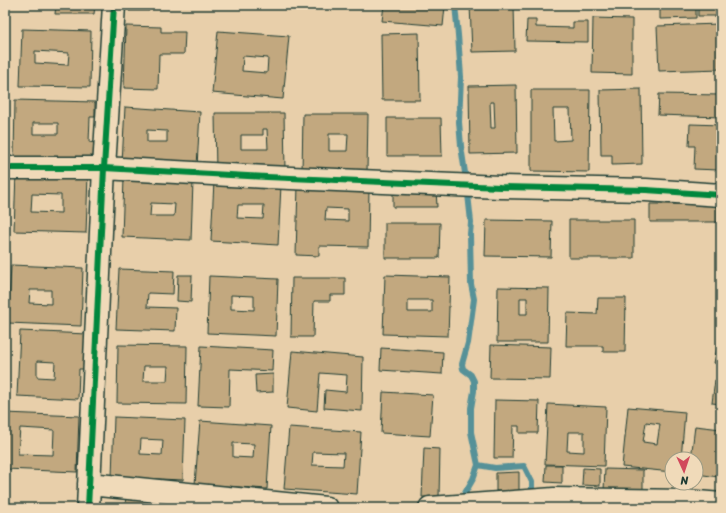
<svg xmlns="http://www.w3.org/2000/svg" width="726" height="513" font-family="Sriracha,sans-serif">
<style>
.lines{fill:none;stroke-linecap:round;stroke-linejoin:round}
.stream{stroke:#579198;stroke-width:6}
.building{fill:#c2a87f;stroke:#1f3d34;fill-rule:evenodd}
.minor-casing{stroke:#1f3d34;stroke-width:25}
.minor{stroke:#f0dab9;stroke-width:22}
.cycleway-casing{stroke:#f0dab9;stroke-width:8}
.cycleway{stroke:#00873e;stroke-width:6}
</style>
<rect width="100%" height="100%" fill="#e8cfaa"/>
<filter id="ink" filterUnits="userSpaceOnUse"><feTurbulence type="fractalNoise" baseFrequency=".025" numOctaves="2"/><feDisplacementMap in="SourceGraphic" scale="8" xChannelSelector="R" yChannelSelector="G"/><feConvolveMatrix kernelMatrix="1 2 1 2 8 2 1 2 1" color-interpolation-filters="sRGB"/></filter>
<g filter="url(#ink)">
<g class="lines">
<path class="stream" d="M455,5L458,35L461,77L459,122L461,146L465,173
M478,465L495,468L524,466L532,482V490
M461,500L473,479L478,465L471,432V408L474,391V381L471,375L463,369L462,364L468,343L474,299L471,284L470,234L471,222L468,194"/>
</g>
<path class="building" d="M56,5H95L94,14H55Z
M129,5H149V11H129Z
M384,5L445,6L443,26L382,21Z
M470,5H514L515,51L472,52Z
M525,5H548V7H525Z
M660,5H696V18L660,19Z
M698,5H721V16H698Z
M593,18L632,19V74L592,73Z
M527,20H536V27L573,28V22H588V42L526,41Z
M720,24L721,69L659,71L657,26Z
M126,26L161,27V32H185L184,54H159L158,89L124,88Z
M22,29L91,31L90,87L20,86ZM35,51L69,53L68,65L35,63Z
M218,31L289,36L283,99L212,93ZM243,56L268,58L267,73L242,71Z
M419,33L420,100H382L381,34Z
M516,85L517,153L470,154L469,86ZM490,102H494L495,128H491Z
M641,89L642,164L612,165V155H601L600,90Z
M531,90H590L589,172L531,171ZM553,109H570L571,140L554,141Z
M659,94L721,95V117L658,115Z
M15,100L95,102V117H90L89,142L95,143L94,159L14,157ZM33,123H58V134H33Z
M125,107L200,112L197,167L122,163ZM147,130L167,131V142H147Z
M215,113H284L285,171L216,172ZM263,129H267L268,149H241V135H263Z
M303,114H368L367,172H302ZM329,134H348L347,151H329Z
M387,118H441L442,156H387Z
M690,124L721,125V161H718V170L694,169L695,146H689Z
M16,172L88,175L86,233L14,231ZM32,194L61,195V213L31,212Z
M124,178L193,181L191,240L122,237ZM151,203L175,204L174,216H150Z
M214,181L281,185L278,245L211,241ZM238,205H264L263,219L237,218Z
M298,185L369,187L368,247L319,246V256L296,255ZM326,208L348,209V221L325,220Z
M436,189L437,207H393V190Z
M650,204H718V222H650Z
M486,220L552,221L551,257L485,256Z
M569,220H634V258H569Z
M385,223H440L439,258H385Z
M11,265L83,268L81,326L8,323ZM30,290H51V304L29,303Z
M119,269L174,271L173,294L148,293L147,307L176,308L175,331L116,329Z
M178,275H192L191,302L177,301Z
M385,275L450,277L448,336L383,334ZM408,300H432V312H408Z
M209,276L278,279L276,336L207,333ZM231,295L254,296V310L231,309Z
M292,278H345V295H330V301H314L313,337H291Z
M498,287L549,288L548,342H497ZM520,298H527V314H520Z
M598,298H626L625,352H603V346H566L567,313L597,314Z
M721,329V375L717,374L719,364L714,363Z
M20,331L87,334L86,369H79L78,399L17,396ZM37,361L55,362L54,378L37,377Z
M118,345L187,346L186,404L117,403ZM144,366H168L167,381H143Z
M491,345L551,347L550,379L490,378Z
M201,346L273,350L272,371L230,369L229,407L198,406Z
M381,348L443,352L442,374L380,370Z
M292,351L363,357L362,411L324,408L325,390L346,392L347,375L320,373L317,411L287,408Z
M273,374V392L256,393L255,375Z
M715,380L721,381V404L712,403Z
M383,392L433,395L430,436L381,433Z
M495,400L539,401L538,433H519V426H513L512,458H494Z
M548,404L606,407L604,466L545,464ZM568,432H584V452L567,451Z
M628,407L685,412L681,459H672V472L622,467ZM646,422L660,424L657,444L643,442Z
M5,413L79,416L77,472L5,469ZM20,428L54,430L53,455L18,454Z
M114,417L185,420L183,480L112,477ZM141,439L163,440L162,455L140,454Z
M200,421L271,426L267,489L195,484ZM233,443L254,444L253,458L233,457Z
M695,426L721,429V455L719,477L696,474V459H691Z
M289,427L361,432L357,494L284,489ZM313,452L344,453L343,466L312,465Z
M424,448L440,449L439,497H422Z
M546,465H562V483L545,482Z
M583,468L600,469V486L582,485Z
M605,469L643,470V491L604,490Z
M519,472V491H496V473Z
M126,494L160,496L159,508H125Z
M5,506L72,508H5Z"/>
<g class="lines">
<defs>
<path id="minor" d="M5,168H104L267,177L500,187L646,190L721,195
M89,484L326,508
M88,508L104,168L114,5
M430,508L554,499L686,501L721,504"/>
</defs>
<use href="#minor" class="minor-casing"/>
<use href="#minor" class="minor"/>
<defs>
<path id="cycleway" d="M5,168H104L267,177L500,187L646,190L721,195
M88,508L104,168L114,5"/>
</defs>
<use href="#cycleway" class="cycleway-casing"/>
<use href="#cycleway" class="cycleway"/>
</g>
</g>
<rect width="726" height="513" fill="none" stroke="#f0dab9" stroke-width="20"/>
<rect x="10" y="10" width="706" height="493" fill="none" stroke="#1f3d34" stroke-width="1.5" filter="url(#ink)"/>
<g transform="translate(684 471) rotate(177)"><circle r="19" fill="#f0dab9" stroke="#9c9b84"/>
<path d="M0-3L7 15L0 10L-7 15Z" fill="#d1495b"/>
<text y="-6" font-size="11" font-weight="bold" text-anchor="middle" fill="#1f3d34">N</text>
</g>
</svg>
